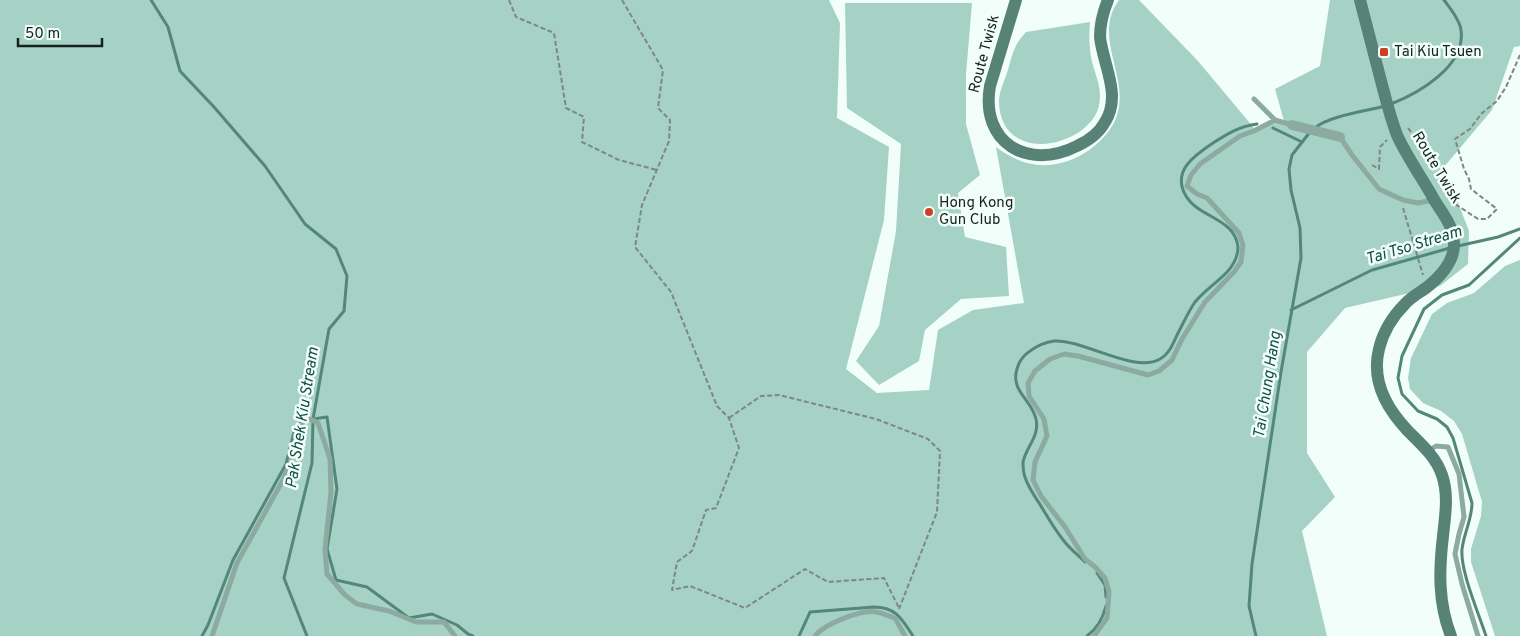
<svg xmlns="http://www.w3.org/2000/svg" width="1520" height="636" font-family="Overpass,sans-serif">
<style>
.green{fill:#a5d2c5}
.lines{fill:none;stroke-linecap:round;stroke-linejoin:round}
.stream{stroke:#538779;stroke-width:3}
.path{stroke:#7d8885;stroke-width:2;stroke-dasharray:5 2.5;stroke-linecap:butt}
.service{stroke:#8daaa1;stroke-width:5}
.minor{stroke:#8daaa1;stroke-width:10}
.secondary{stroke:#578377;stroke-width:12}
.poi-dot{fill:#cb4026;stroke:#f2fefa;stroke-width:2}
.labels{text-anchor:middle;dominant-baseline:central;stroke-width:5;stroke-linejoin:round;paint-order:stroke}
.poi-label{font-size:15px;fill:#17221f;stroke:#f2fefa;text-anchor:start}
.street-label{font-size:15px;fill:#17221f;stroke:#f2fefa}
.water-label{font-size:16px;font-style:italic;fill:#134e42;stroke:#f2fefa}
</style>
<rect width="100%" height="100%" fill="#f2fefa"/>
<path class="green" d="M0,0H829L840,23L837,118L889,147L884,220L846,369L877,393L929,390L938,330L973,310L1024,303L996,147C1019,164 1040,170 1068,161C1083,156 1098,145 1108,132C1142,88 1088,42 1119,0H1139L1198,61L1254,128L1284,121L1275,89L1320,66L1330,0H1520V46L1514,47L1492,110L1444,167L1469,231L1468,264L1440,286L1345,308L1307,352V453L1335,497L1302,531L1327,636H0Z
M845,3H972L966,74V124L980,175L958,193L965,237L1006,247L1009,296L961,299L925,330L919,361L879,385L856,361L879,326L896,231L901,144L847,108Z
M1090,22C1089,34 1089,45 1091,57C1094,73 1103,88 1099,105C1097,115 1091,123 1082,130C1049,154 998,149 999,99C1000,90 1004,82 1007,73C1010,65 1011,56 1015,48C1017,42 1022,37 1026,32Z
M1520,260V636H1495L1471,562V549L1481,516L1482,502L1462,434L1454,421L1441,411L1423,403L1410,389L1408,378L1411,358L1432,314L1447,303L1474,293L1505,266Z"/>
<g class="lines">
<path class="stream" d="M151,0L168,27L180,71L214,107L265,166L305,224L336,249L347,276L344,311L329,329L313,419L312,463L284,578L307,636
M1391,104C1419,93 1466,66 1461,30C1460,20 1450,8 1444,0
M1273,128L1302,142
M1315,128C1328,116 1367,111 1385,106
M1458,246L1498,237L1520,229
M1291,310L1372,270L1450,248
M313,419L327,417L337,489L327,549L336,580L367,587L409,618L432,614L457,625L468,634L473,636
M1085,562C1078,555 1070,549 1064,541C1055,530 1048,518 1041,506C1035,497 1028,487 1025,477C1023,472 1023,467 1023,462C1026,447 1040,436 1036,419C1032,400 1010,391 1017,369C1019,361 1024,355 1030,351C1037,346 1046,342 1054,341C1083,339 1134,374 1160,359C1169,354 1173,344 1177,335C1183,324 1188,312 1195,302C1205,290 1218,282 1228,271C1234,264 1238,256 1238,247C1235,218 1199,218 1186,196C1171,171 1195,155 1213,143C1227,134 1240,126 1257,124
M1097,573L1105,585L1106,597
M202,636L208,625L233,560L286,464L295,428L303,420L307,419
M799,636L810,612L874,607C896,607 902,619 913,636
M1087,636C1098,628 1103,618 1106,606
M1256,636L1249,606L1252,564L1281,372L1301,258L1300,228L1291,190L1289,169L1292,155L1310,132
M1486,636C1479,614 1460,571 1462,549C1464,533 1472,519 1472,503L1453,438L1447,427L1437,419L1418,411L1402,394L1398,378L1402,356L1424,309L1442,295L1469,285L1520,238"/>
<path class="path" d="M509,0L516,17L554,33L566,108L584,117L582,142L619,160L657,170
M622,0L663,70L658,108L670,120L669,141L642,205L635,247L671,292L717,406L729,418L739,448L716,508L706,510L692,551L677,562L672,590L690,586L745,608L805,569L828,582L884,578L899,608
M1408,128L1417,140L1419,150
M1372,165L1379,169L1380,147L1387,140
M1449,200L1478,219H1487L1497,209L1471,189L1469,179L1464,169L1455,139L1470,129L1481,114L1497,101L1506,87L1520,55
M1403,208L1423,275
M729,418L761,396L779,395L876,419L928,439L940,451L937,512L899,609"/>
<path class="service" d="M1254,99L1275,120L1292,125
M1340,137L1352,155L1379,189L1403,200L1418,203L1433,200
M1428,451L1436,446L1448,447L1459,474L1464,517L1459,534L1455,554L1462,584L1478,636
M212,636L237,563L283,480L290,463L297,434L302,424L310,419L318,423L330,459L331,492L325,549L327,574L345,595L357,604L389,611L416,622H444L455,636
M815,636C824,624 862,609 876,612C883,613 889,616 895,618L905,636
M1094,636L1107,618L1109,592L1105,578L1095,567L1085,559L1065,527L1041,496L1033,480L1035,462L1047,436L1044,419L1029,396L1028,383L1035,371L1050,359L1064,354L1078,356L1148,375L1159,371L1172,360L1182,339L1205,302L1234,272L1241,262L1243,245L1239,233L1207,198L1197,194L1187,186L1191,175L1200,164L1240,136L1254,131L1275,120"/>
<path class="minor" d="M1292,125L1340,137"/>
<path class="secondary" d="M1016,0L990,86C980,143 1028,171 1077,146C1088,141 1099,133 1105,122C1122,95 1103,65 1100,37C1100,24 1103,12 1108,0
M1360,0C1367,26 1373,51 1380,77C1385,96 1390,117 1397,135C1406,155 1420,175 1431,194C1440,212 1454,223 1454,245C1454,262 1439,278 1426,288C1419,293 1411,297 1405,304C1393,316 1383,332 1379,349C1371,381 1387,409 1408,431C1421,444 1436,457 1442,475C1449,495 1445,516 1443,536C1439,570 1438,603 1451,636"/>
</g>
<g class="poi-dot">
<rect x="1379" y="47" width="10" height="10" rx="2.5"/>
<circle cx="929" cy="212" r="5"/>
</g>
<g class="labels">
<g class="poi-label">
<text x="1394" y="52">Tai Kiu Tsuen</text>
<text x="939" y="203">Hong Kong<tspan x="939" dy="17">Gun Club</tspan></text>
</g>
<g class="street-label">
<text transform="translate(985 54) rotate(-75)">Route Twisk</text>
<text transform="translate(1436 168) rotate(59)">Route Twisk</text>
</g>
<g class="water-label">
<text transform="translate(1414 246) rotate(-17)">Tai Tso Stream</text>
<text transform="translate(1268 385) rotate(-81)">Tai Chung Hang</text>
<text transform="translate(303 418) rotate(-81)">Pak Shek Kiu Stream</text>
</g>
</g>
<path d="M18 38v8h84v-8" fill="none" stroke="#17221f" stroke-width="2.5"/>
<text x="25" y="38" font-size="15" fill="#17221f" stroke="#f2fefa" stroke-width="4" paint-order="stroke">50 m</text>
</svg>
